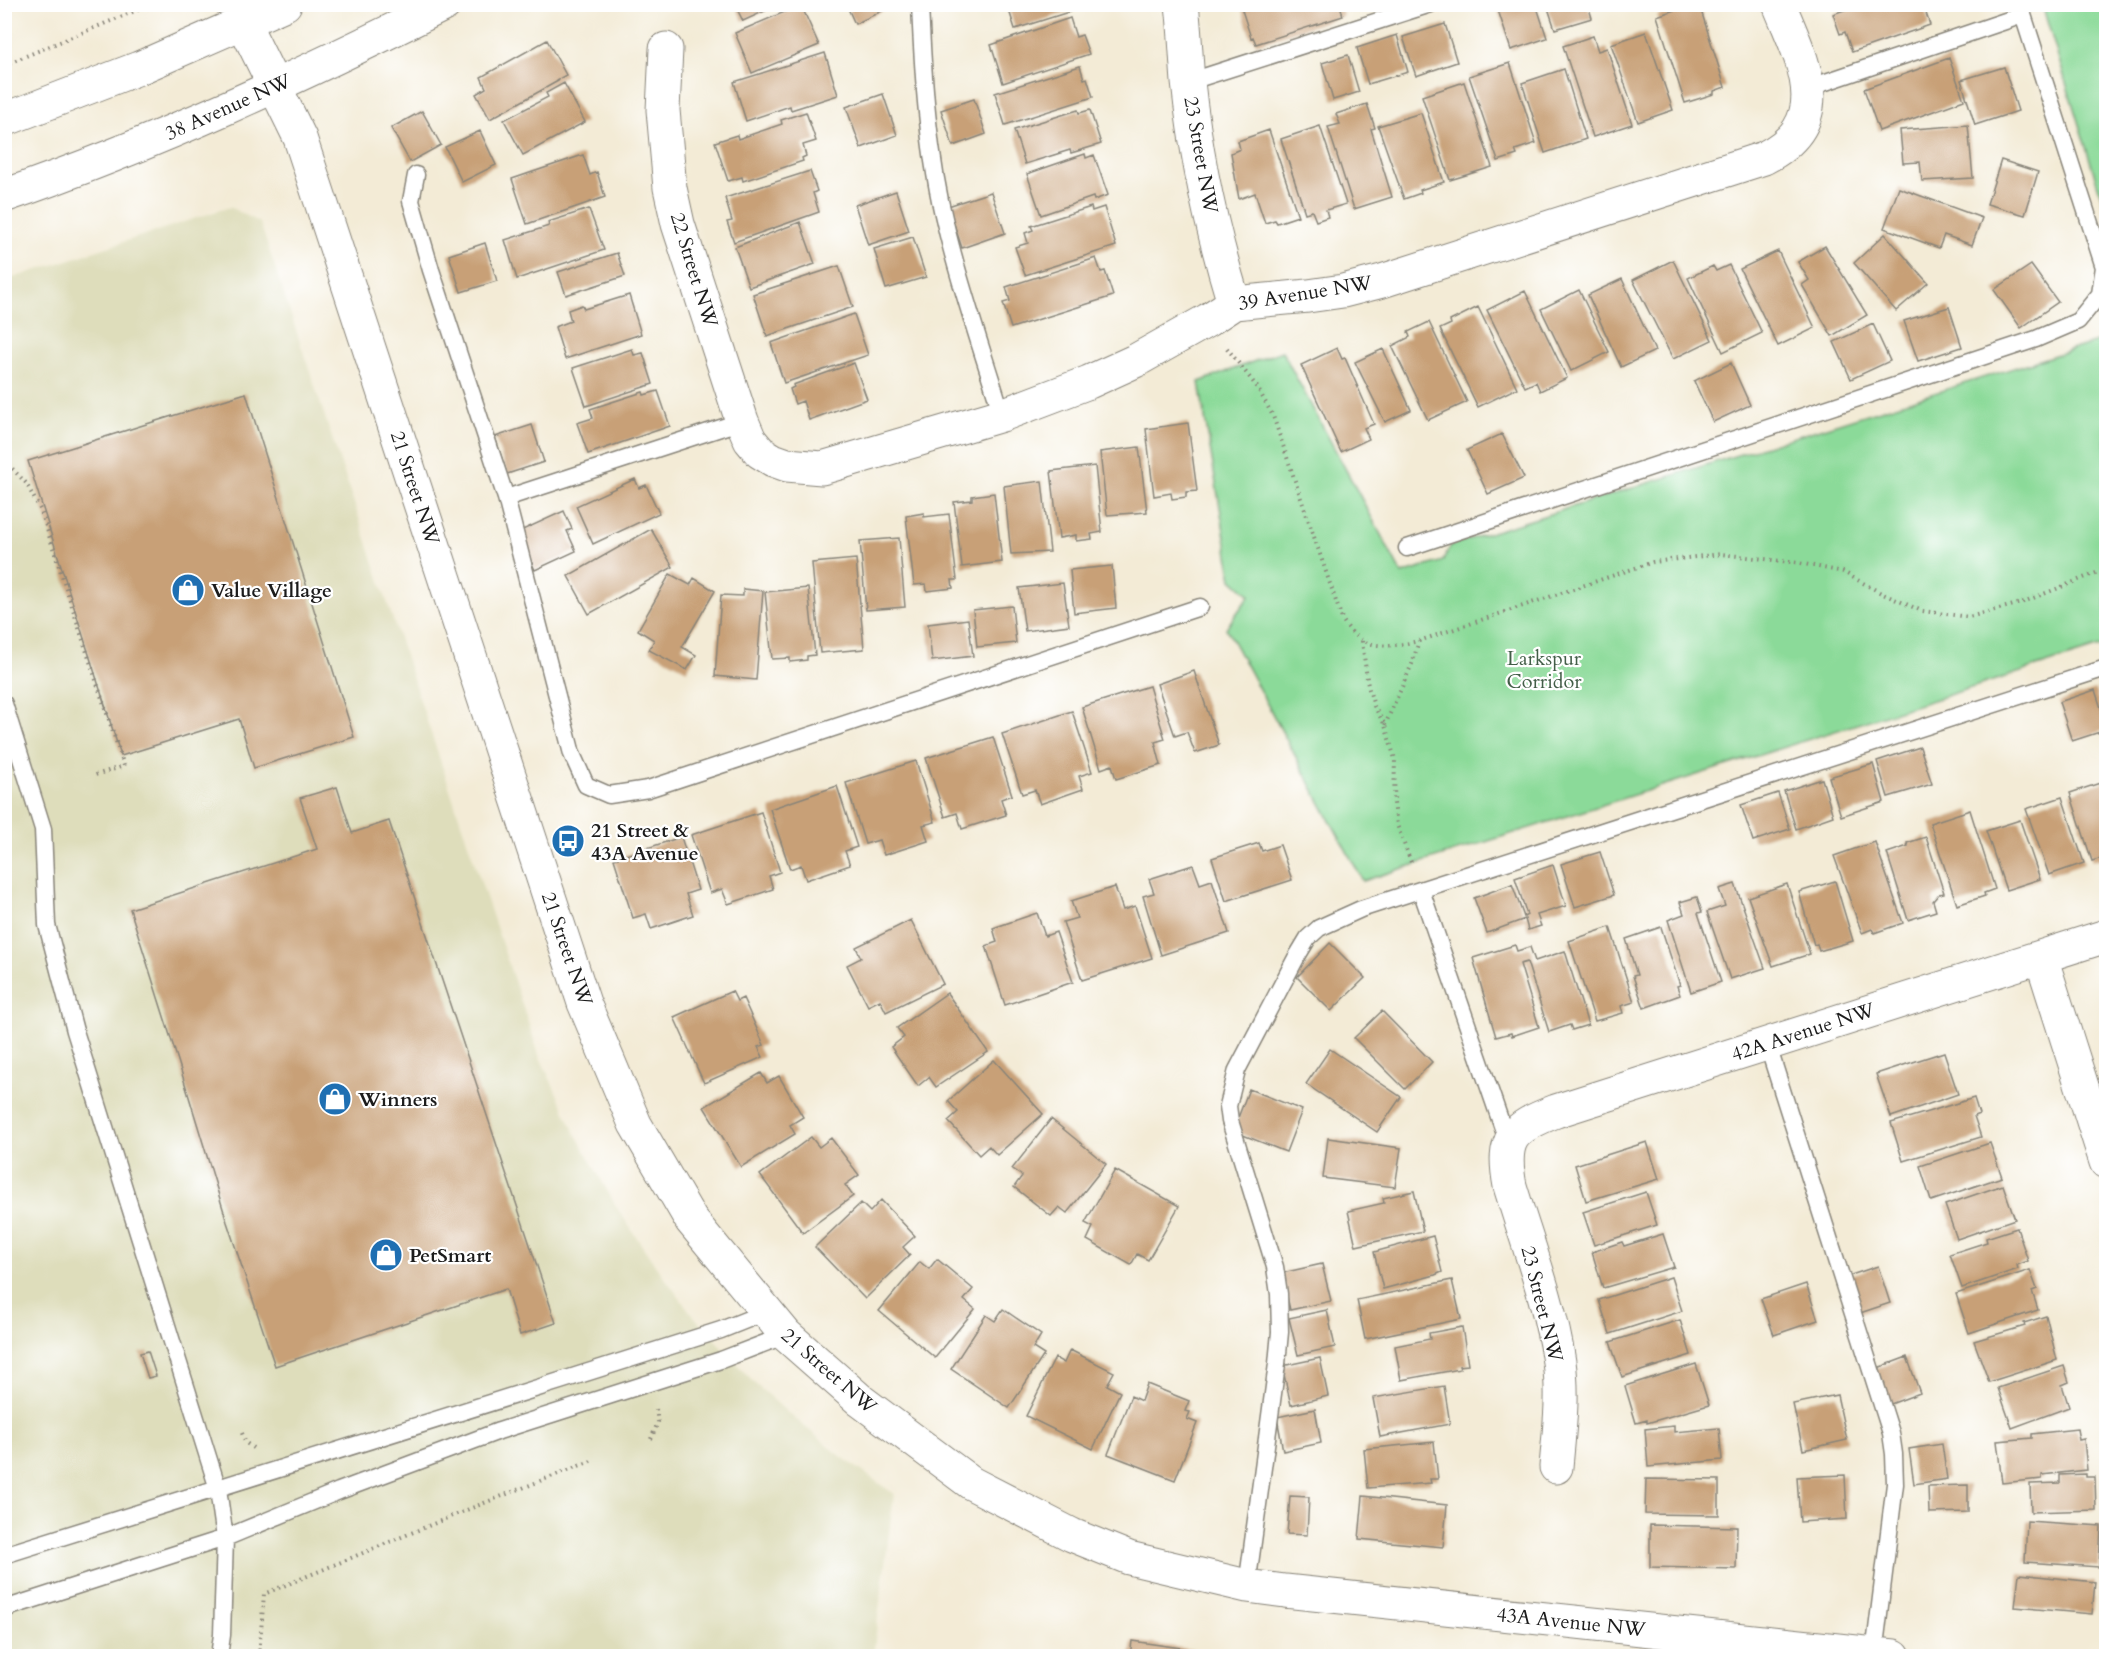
<svg xmlns="http://www.w3.org/2000/svg" width="2111" height="1661" font-family="Cardo,serif">
<style>
.built{fill:#deddbb}
.green{fill:#8bda99;stroke:#547b5a;stroke-width:1.5}
.building{fill:#c8a077}
.lines{fill:none;stroke-linecap:round;stroke-linejoin:round}
.service-casing{stroke:#888479;stroke-width:19}
.minor-casing{stroke:#888479;stroke-width:35}
.tertiary-casing{stroke:#888479;stroke-width:35}
.secondary-casing{stroke:#888479;stroke-width:35}
.path{stroke:#888479;stroke-width:4;stroke-dasharray:1.5 4.5;stroke-linecap:butt}
.service{stroke:#fff;stroke-width:16}
.minor{stroke:#fff;stroke-width:33}
.tertiary{stroke:#fff;stroke-width:33}
.secondary{stroke:#fff;stroke-width:33}
.labels{text-anchor:middle;dominant-baseline:central;stroke-width:4.5;stroke-linejoin:round;paint-order:stroke}
.street-label{font-size:20px;fill:#1c1c1c;stroke:#fff}
.poi-label{font-size:20px;font-weight:bold;fill:#1c1c1c;stroke:#fff;text-anchor:start}
.park-label{font-size:20px;fill:#435e48;stroke:#fff}
</style>
<rect width="100%" height="100%" fill="#fff"/>
<filter id="ink" filterUnits="userSpaceOnUse"><feTurbulence type="fractalNoise" baseFrequency=".0167" numOctaves="2"/><feDisplacementMap in="SourceGraphic" scale="12" xChannelSelector="R" yChannelSelector="G"/><feConvolveMatrix kernelMatrix="1 2 1 2 8 2 1 2 1" color-interpolation-filters="sRGB"/></filter>
<filter id="wash" filterUnits="userSpaceOnUse"><feTurbulence type="fractalNoise" baseFrequency=".008" numOctaves="4" result="noise"/><feDisplacementMap in="SourceGraphic" scale="24" xChannelSelector="R" yChannelSelector="G"/><feGaussianBlur stdDeviation="1.35" result="paint"/><feColorMatrix in="noise" values="0 0 0 0 0 0 0 0 0 0 0 0 0 0 0 0 0 1.4 0 .05"/><feComposite in="paint" operator="in"/></filter>
<g filter="url(#wash)">
<rect width="100%" height="100%" fill="#f3ebd6"/>
<path class="built" d="M230,207L260,223L539,1055L575,1133L617,1208L651,1259L690,1312L752,1381L788,1413L842,1457L894,1494L873,1656H5L4,281Z"/>
<path class="green" d="M2042,5H2106V212Z
M2106,339V645L1363,881L1226,628L1250,595L1232,579L1199,382L1282,351L1402,574L1443,561L1451,545Z"/>
<g id="blocks">
<path class="building" d="M846,4H889L890,7L855,24Z
M1007,4H1073L1075,10L1015,29Z
M1248,4H1340L1343,16L1256,44L1253,37L1251,38L1241,7Z
M1517,4H1536L1547,38L1511,50L1498,10Z
M1692,4H1699L1725,87L1714,91V94L1685,103L1657,16Z
M1861,4H1923L1930,25L1852,52L1845,32L1840,34L1833,14Z
M735,5H778L743,21Z
M801,5L819,45L752,73L735,33Z
M1547,5H1588L1592,18L1555,29Z
M1070,18L1076,37L1082,35L1089,54L1003,83L991,45Z
M1445,24L1457,62L1416,76L1403,37Z
M1646,32L1673,110L1638,122L1611,44Z
M1397,35L1408,72L1368,84L1357,48Z
M1593,36L1598,51L1607,48L1632,124L1593,137L1563,46Z
M547,40L566,75L557,80L558,81L490,119L476,94L486,88L481,77Z
M825,53L838,95L791,110L790,106L746,121L734,82Z
M1348,55L1359,92L1333,100L1322,63Z
M1949,58L1964,100L1879,131L1864,89Z
M1510,63L1536,143L1515,150L1517,155L1498,161L1469,76Z
M1080,66L1084,79L1087,78L1093,97L1005,125L995,93Z
M2004,67L2018,111L1975,125L1961,80Z
M1564,69L1586,139L1545,153L1522,83Z
M1464,82L1492,167L1450,180L1422,96Z
M564,83L585,122L523,155L504,120L548,97L546,93Z
M883,94L897,135L861,148L846,107Z
M974,99L986,134L953,146L941,110Z
M1367,104L1375,128L1371,129L1392,197L1354,209L1328,127L1340,124L1336,114Z
M1078,110L1079,113L1090,110L1101,144L1071,153L1070,150L1025,164L1014,130Z
M422,111L441,145L410,162L391,128Z
M806,112L816,141L803,145L806,156L802,158L803,161L743,181L742,177L728,181L715,142L737,135L738,139L782,124L781,120Z
M1421,113L1444,182L1420,190L1421,193L1404,199L1378,126Z
M1968,125L1973,178L1922,181L1920,162L1903,163L1900,130Z
M1320,126L1346,204L1326,210L1328,217L1316,221L1312,211L1305,213L1281,139Z
M1269,130L1298,216L1277,223L1275,220L1265,223L1255,193L1239,199L1231,153L1240,149L1238,141Z
M480,131L496,165L462,182L445,147Z
M1085,154L1086,158L1094,155L1108,195L1094,200L1093,197L1041,215L1027,174Z
M583,155L590,175L597,172L605,197L527,224L512,179Z
M2001,160L2038,172L2025,215L1987,204Z
M810,171L817,191L813,193L819,212L734,242L727,222L732,221L725,198Z
M1899,188L1982,218L1972,245L1944,235L1939,248L1884,228Z
M896,191L909,231L868,245L855,205Z
M991,192L1005,233L962,248L948,206Z
M1091,207L1092,211L1104,207L1116,246L1025,275L1015,247L1028,243L1025,233L1033,230L1031,226Z
M589,209L604,250L517,279L505,240L549,226L548,222Z
M800,222L815,264L749,287L735,247Z
M1885,234L1928,283L1896,311L1854,263Z
M913,237L926,277L886,289L874,249Z
M485,243L497,281L461,292L449,255Z
M1825,246L1867,315L1832,336L1802,285L1809,280L1798,262Z
M1778,251L1815,328L1778,346L1740,269Z
M617,253L625,276L566,295L558,272Z
M1096,258L1101,272L1105,271L1113,296L1011,328L1003,303L1010,301L1006,287Z
M1673,260L1712,340L1673,359L1633,280Z
M1729,265L1762,333L1723,352L1688,278L1713,266L1716,271Z
M2031,265L2058,302L2021,328L1994,290Z
M839,266L853,307L767,336L753,294Z
M1622,279L1655,351L1621,367L1588,295Z
M1579,290L1609,352L1571,371L1541,309Z
M1525,291L1567,378L1540,391L1536,382L1525,387L1487,310Z
M629,295L641,334L565,359L555,327L571,321L568,310L582,305L584,309Z
M1478,307L1517,388L1478,407L1440,329L1451,324L1450,321Z
M1949,307L1962,347L1918,361L1904,321Z
M854,314L868,355L784,383L771,343Z
M1429,322L1467,402L1428,420L1392,346L1410,337L1408,332Z
M1873,324L1890,361L1851,379L1834,342Z
M1337,348L1342,359L1345,358L1374,424L1364,428L1369,439L1341,452L1301,365Z
M632,349L634,355L643,353L653,384L586,406L573,368Z
M1383,349L1411,410L1385,422L1355,362Z
M854,363L867,399L809,420L803,401L795,404L790,389L794,387L793,385Z
M1731,363L1750,405L1713,422L1694,381Z
M658,391L670,426L588,454L577,423L593,418L590,409L643,392L644,395Z
M246,393L354,737L254,768L239,719L121,756L28,461Z
M1188,423L1197,491L1186,492V497L1172,499L1171,493L1154,496L1146,429Z
M532,425L544,462L507,474L495,437Z
M1502,434L1524,478L1488,494L1467,450Z
M1139,447L1147,512L1107,515L1100,452Z
M1095,466L1102,532L1091,534L1092,539L1076,541V535L1059,538L1051,471Z
M635,479L639,488L646,485L659,513L593,544L576,506Z
M1042,481L1050,552L1011,554L1004,486Z
M994,493L1002,562L962,567L954,502L972,500V496Z
M564,511L572,529L567,531L576,551L535,570L518,532Z
M924,513V517L949,514L957,580H952L953,588L927,591L926,584L914,585L906,516Z
M651,529L673,567L589,614L568,576Z
M899,538L905,607L866,610L860,541Z
M856,559L864,649L820,653L812,563Z
M1112,566L1116,608L1074,613L1070,570Z
M670,574L690,585L694,578L715,591L682,647L696,655L687,670L649,650L654,640L638,630Z
M1063,583L1069,625L1025,631L1019,588Z
M808,588L815,655L807,656V660L790,662V658L772,659L765,592Z
M743,589L763,591L756,680L715,676L721,595L743,596Z
M1012,606L1016,643L977,647L973,610Z
M968,619L973,656L932,661L928,624Z
M1194,671L1219,745L1195,753L1187,732L1175,736L1157,684Z
M1149,686L1165,739L1155,742L1161,765L1116,779L1112,765L1101,769L1082,707Z
M2095,690L2106,723V730L2072,741L2059,702Z
M1072,711L1092,772L1079,776L1083,789L1040,804L1035,790L1022,794L1002,734Z
M993,737L1012,795L1001,799L1006,815L962,829L957,813L945,817L926,758Z
M1920,747L1932,784L1888,797L1877,761Z
M916,761L935,822L923,825L928,841L884,855L879,840L865,844L846,783Z
M1873,764L1884,802L1841,816L1829,777Z
M1822,779L1833,816L1796,829L1784,791Z
M2106,781V857L2092,861L2070,793Z
M837,786L857,847L845,851L850,865L806,880L801,865L790,869L770,809Z
M337,787L352,833L389,821L556,1323L520,1335L506,1289L275,1366L227,1222L179,1064L130,909L317,849L300,798Z
M1778,793L1790,829L1753,841L1741,805Z
M2062,797L2084,863L2049,875L2026,809Z
M1970,810L1995,889L1984,893L1985,896L1957,905L1930,823Z
M761,812L780,872L769,876L773,889L728,904L722,889L710,893L691,835Z
M2020,820L2040,879L2006,890L1986,831Z
M681,837L698,890L686,894L693,915L651,929L646,914L633,918L614,859Z
M1926,837L1944,893L1939,894L1933,901L1936,911L1908,920L1887,853L1908,846L1907,843Z
M1875,842L1903,923L1874,933L1872,929L1862,933L1834,856Z
M1259,843L1262,851L1280,845L1292,880L1226,901L1212,858Z
M1600,852L1614,895L1575,907L1561,864Z
M1193,865L1200,884L1212,880L1229,933L1161,955L1143,896L1154,893L1149,879Z
M1553,865L1566,906L1537,915L1541,926L1528,930L1525,919L1487,933L1474,898L1512,884L1524,917L1527,915L1515,878Z
M1835,881L1853,941L1819,951L1817,944L1814,945L1799,892Z
M1735,884L1765,968L1730,979L1707,912L1725,906L1719,889Z
M1787,884L1810,954L1773,966L1748,897Z
M1115,887L1123,910L1135,906L1152,958L1082,980L1063,922L1077,918L1071,901Z
M1697,897L1702,912L1698,913L1721,982L1691,992L1668,920L1684,914L1680,902Z
M1037,913L1045,936L1056,932L1073,982L1005,1005L986,946L997,942L993,928Z
M911,920L943,984L886,1012L880,1000L868,1006L847,965L861,958L856,947Z
M1610,927L1634,1002L1621,1006L1623,1013L1595,1021L1569,941Z
M1661,927L1680,985L1677,986L1680,995L1644,1008L1633,976L1637,975L1626,939Z
M1330,943L1365,978L1331,1011L1297,977Z
M1515,945L1517,951L1530,947L1535,961L1565,951L1588,1025L1572,1030L1570,1025L1549,1032L1527,962L1520,964L1539,1027L1512,1036L1511,1033L1496,1037L1473,958Z
M732,991L737,1001L743,998L764,1045L758,1047L763,1057L704,1083L674,1017Z
M947,993L988,1052L936,1087L929,1077L918,1086L891,1047L904,1037L897,1028Z
M1382,1011L1432,1062L1405,1089L1354,1038Z
M1330,1049L1401,1097L1377,1132L1306,1084Z
M1944,1052L1958,1094L1891,1117L1876,1074Z
M994,1060L1043,1114L997,1155L989,1146L979,1155L948,1121L958,1112L948,1101Z
M761,1073L767,1083L779,1076L803,1117L790,1125L795,1134L741,1167L704,1107Z
M1249,1089L1302,1110L1286,1152L1233,1131Z
M1974,1098L1979,1114L1974,1116L1981,1137L1903,1161L1891,1123Z
M1051,1119L1106,1164L1067,1213L1059,1207L1051,1216L1014,1187L1022,1176L1012,1169Z
M811,1137L819,1147L831,1138L859,1175L845,1185L853,1196L803,1233L760,1175Z
M1328,1138L1401,1148L1395,1187L1323,1178Z
M1647,1142L1659,1179L1586,1201L1575,1165Z
M1990,1143L2002,1177L1931,1201L1920,1166Z
M1115,1170L1179,1206L1148,1260L1137,1254L1131,1265L1087,1240L1093,1227L1085,1223Z
M2003,1185L2015,1219L1957,1239L1945,1205Z
M1414,1191L1423,1231L1356,1246L1348,1211L1384,1203L1383,1198Z
M1646,1192L1657,1225L1594,1245L1583,1212Z
M881,1200L915,1236L903,1247L910,1255L865,1299L815,1247L861,1203L870,1212Z
M2017,1228L2028,1261L2017,1265L2018,1269L1962,1288L1950,1254L1987,1242L1986,1238Z
M1663,1234L1674,1267L1603,1288L1592,1252L1622,1242L1624,1246Z
M1433,1236L1442,1272L1435,1275L1383,1289L1374,1252Z
M937,1259L973,1289L964,1300L975,1309L935,1358L879,1311L920,1262L929,1269Z
M1322,1264L1331,1301L1290,1310L1282,1273Z
M1878,1266L1890,1303L1851,1316L1839,1279Z
M2030,1270L2037,1289L2032,1291L2038,1310L1969,1333L1956,1294Z
M1671,1277L1682,1311L1610,1334L1599,1300Z
M1452,1280L1461,1319L1365,1339L1357,1300Z
M1806,1284L1818,1320L1774,1335L1761,1299Z
M1003,1309L1041,1335L1033,1348L1044,1355L1009,1408L951,1369L986,1315L995,1321Z
M1327,1310L1335,1347L1298,1355L1289,1318Z
M2046,1316L2057,1360L1989,1382L1974,1341L2025,1326L2024,1323Z
M1680,1320L1691,1355L1622,1377L1610,1342Z
M1462,1327L1468,1365L1459,1366L1460,1369L1401,1380L1395,1346L1430,1339L1429,1333Z
M1070,1350L1114,1372L1107,1385L1120,1392L1093,1449L1026,1416L1055,1358L1064,1363Z
M148,1351L156,1376L148,1378L140,1353Z
M1907,1357L1920,1393L1888,1405L1875,1369Z
M1320,1358L1328,1396L1291,1405L1282,1366Z
M1696,1364L1709,1405L1647,1423V1420L1636,1423L1625,1386Z
M2064,1366L2069,1382L2062,1385L2069,1407L2012,1428L1998,1388Z
M1147,1384L1189,1401L1185,1411L1190,1412L1187,1419L1197,1423L1175,1480L1108,1454L1131,1396L1141,1401Z
M1444,1386L1450,1424L1380,1437L1373,1398Z
M1837,1395L1847,1440L1803,1450L1793,1404Z
M1315,1409L1321,1443L1283,1451L1277,1417Z
M1674,1426V1432L1719,1428L1722,1460L1648,1467L1645,1429Z
M2077,1429L2079,1440L2084,1439L2087,1470L2042,1475V1479L2002,1483L1997,1441L2032,1438V1434Z
M1434,1442L1438,1479H1430L1431,1483L1368,1488L1364,1449Z
M1942,1444L1947,1479L1914,1484L1909,1449Z
M2086,1474V1477H2095L2096,1510L2031,1512L2030,1484L2060,1483V1475Z
M1845,1475L1847,1519L1800,1522L1797,1477Z
M1646,1479L1719,1480V1515L1645,1514Z
M1968,1485V1512L1929,1513L1928,1486Z
M1290,1496L1309,1497L1307,1535L1287,1534Z
M1363,1496L1447,1505L1443,1547L1359,1539Z
M2027,1521L2101,1526L2099,1567L2025,1562Z
M1650,1525L1737,1527L1736,1569L1650,1567Z
M2019,1574L2095,1582L2092,1614L2015,1607Z
M1132,1641L1230,1655V1656H1130Z"/>
</g>
</g>
<g filter="url(#ink)">
<use href="#blocks" fill-opacity="0" stroke="#888479" stroke-width="1.5"/>
<g class="lines">
<defs>
<path id="service" d="M920,4C923,78 928,155 946,227C961,290 983,352 1002,415
M1188,82L1431,4
M1808,88L2023,15L2020,5
M416,175L411,201L431,270L506,498L572,754L586,785L609,795L648,789L1200,607
M506,498L742,421
M1407,548L2036,339L2078,321L2100,294L2104,267L2023,15
M4,704L43,829L47,925L75,1031L218,1489L225,1538L222,1635L219,1656
M1421,890L1508,1143
M1767,1043L1891,1433L1894,1454L1895,1484L1874,1654
M4,1555L560,1381L721,1330L766,1312
M1247,1586L1277,1364L1280,1332L1279,1294L1275,1267L1230,1121L1228,1106L1237,1070L1296,958L1308,938L1319,928L1361,909L2106,668
M4,1609L225,1538L339,1491L499,1431L721,1360L786,1335"/>
<path id="minor" d="M1182,4C1185,30 1186,56 1188,82C1196,157 1212,231 1234,303
M666,49L663,110L670,188L678,224L742,421L750,440L760,452L773,460L787,465L822,468L1002,415L1089,382L1135,361L1208,320L1234,303L1308,296L1343,291L1382,281L1764,158C1837,121 1802,61 1779,4
M2041,957L2106,1162
M1556,1467C1559,1432 1564,1397 1559,1362C1550,1302 1527,1243 1510,1186C1501,1138 1512,1128 1556,1111L2106,936"/>
<path id="tertiary" d="M244,24L300,138L584,1003L635,1124L691,1220L786,1335L861,1401L971,1483L1072,1535L1129,1558L1247,1586L1285,1591L1894,1656"/>
<path id="secondary" d="M4,120L139,68L285,4
M4,196C157,143 301,76 445,4"/>
</defs>
<use href="#service" class="service-casing"/>
<use href="#minor" class="minor-casing"/>
<use href="#tertiary" class="tertiary-casing"/>
<use href="#secondary" class="secondary-casing"/>
<path class="path" d="M4,65L152,4
M1227,348L1257,387L1273,416L1342,619C1361,651 1386,648 1419,641L1653,562L1721,554L1799,563L1843,572L1883,594L1922,611L1969,617L2021,603L2106,569
M4,460L26,483L41,511L124,766L95,775
M1362,641L1368,686L1374,706L1385,725L1395,759L1394,803L1397,825L1412,865
M1385,725L1412,664L1419,641
M242,1433L246,1443L253,1448
M651,1439L658,1422L656,1409
M259,1656L264,1594L469,1509L591,1461"/>
<use href="#service" class="service"/>
<use href="#minor" class="minor"/>
<use href="#tertiary" class="tertiary"/>
<use href="#secondary" class="secondary"/>
</g>
</g>
<defs>
<symbol id="shop-disc" viewBox="-11 -11 22 22"><circle r="9.5" fill="#1f6fb2" stroke="#fff"/><path d="M-5-2.5h2.3a2.7 3.5 0 0 1 5.4 0H5L5.5 6h-11ZM-1.5-2.5h3a1.5 2.3 0 0 0-3 0Z" fill="#fff"/></symbol>
<symbol id="bus-disc" viewBox="-11 -11 22 22"><circle r="9.5" fill="#1f6fb2" stroke="#fff"/><path d="M-5-6H5V4H4V6H2V4H-2V6H-4V4H-5ZM-3.5-4V0h7V-4ZM-3.5 1.2v1.5H-2V1.2ZM2 1.2v1.5H3.5V1.2Z" fill="#fff"/></symbol>
</defs>
<g fill-rule="evenodd">
<use href="#shop-disc" x="169" y="571" width="38" height="38"/>
<use href="#bus-disc" x="549" y="822" width="38" height="38"/>
<use href="#shop-disc" x="316" y="1080" width="38" height="38"/>
<use href="#shop-disc" x="367" y="1236" width="38" height="38"/>
</g>
<g class="labels">
<g class="street-label">
<text transform="translate(228 107) rotate(-24)">38 Avenue NW</text>
<text transform="translate(1201 155) rotate(80)">23 Street NW</text>
<text transform="translate(694 270) rotate(73)">22 Street NW</text>
<text transform="translate(1305 293) rotate(-9)">39 Avenue NW</text>
<text transform="translate(415 488) rotate(72)">21 Street NW</text>
<text transform="translate(567 949) rotate(71)">21 Street NW</text>
<text transform="translate(1803 1032) rotate(-18)">42A Avenue NW</text>
<text transform="translate(1542 1304) rotate(76)">23 Street NW</text>
<text transform="translate(829 1371) rotate(41)">21 Street NW</text>
<text transform="translate(1571 1622) rotate(6)">43A Avenue NW</text>
</g>
<g class="poi-label">
<text x="211" y="590">Value Village</text>
<text x="591" y="830">21 Street &amp;<tspan x="591" dy="23">43A Avenue</tspan></text>
<text x="358" y="1099">Winners</text>
<text x="409" y="1255">PetSmart</text>
</g>
<g class="park-label">
<text x="1544" y="658">Larkspur<tspan x="1544" dy="23">Corridor</tspan></text>
</g>
</g>
<rect width="2111" height="1661" fill="none" stroke="#fff" stroke-width="24"/>
</svg>
